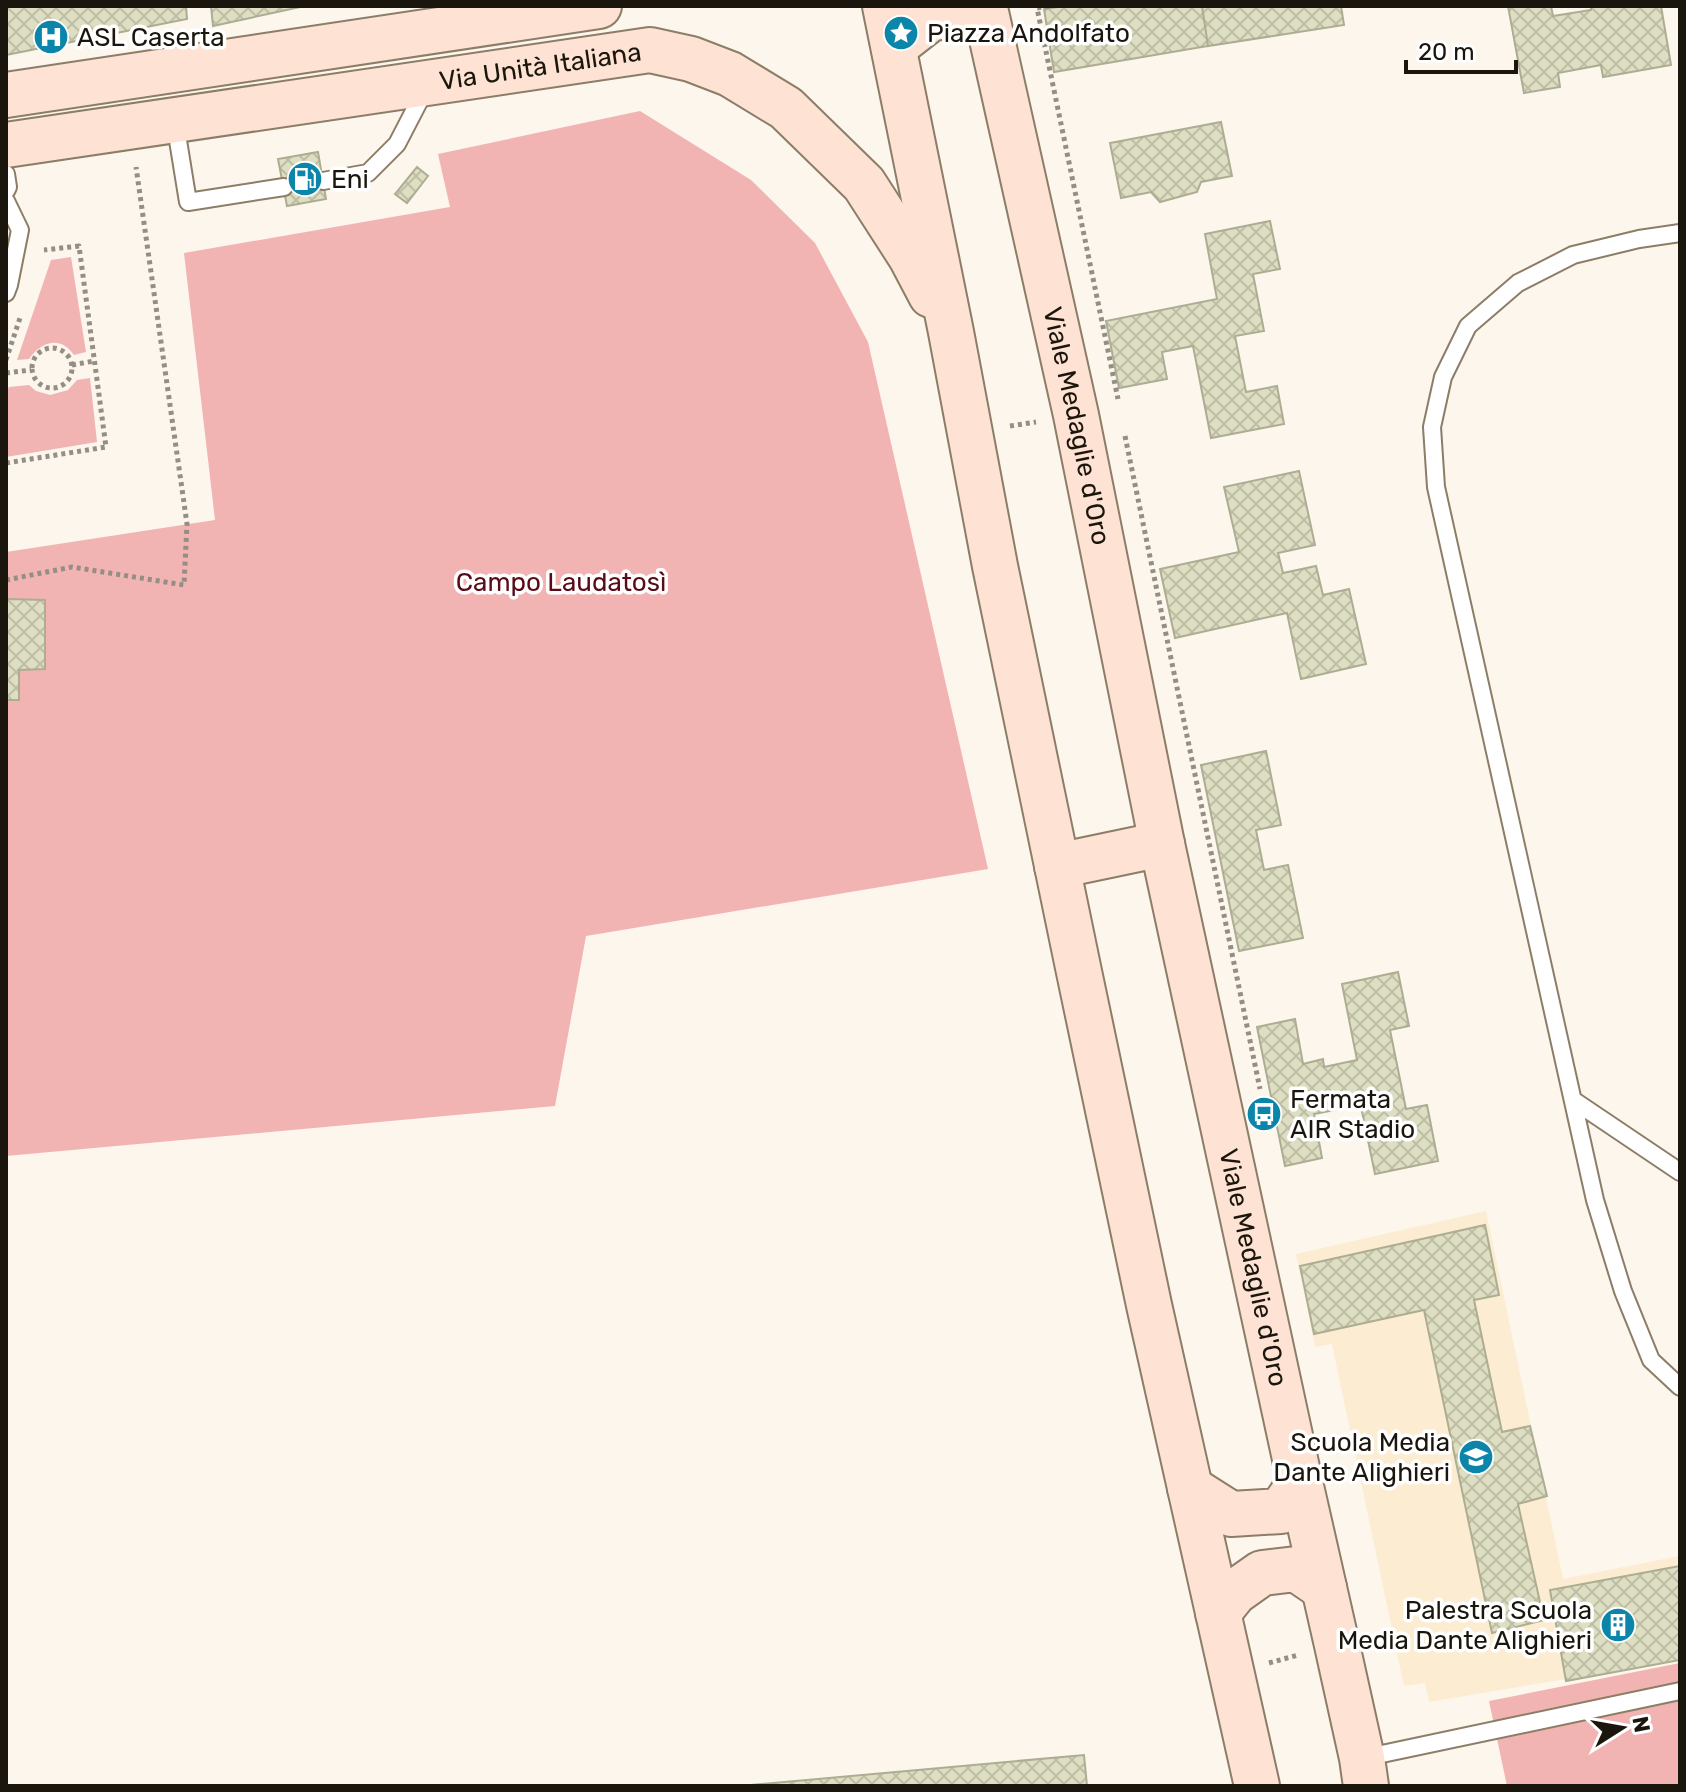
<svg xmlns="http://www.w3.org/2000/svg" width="1686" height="1792" font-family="Rubik,sans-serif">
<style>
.built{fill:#fcecd2}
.green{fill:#f2b3b3}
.building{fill:url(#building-cross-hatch);stroke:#adad92;stroke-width:2}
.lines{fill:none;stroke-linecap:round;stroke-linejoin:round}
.service-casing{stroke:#8c7d67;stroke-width:20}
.secondary-casing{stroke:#8c7d67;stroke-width:48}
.path{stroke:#948e85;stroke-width:5;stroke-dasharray:4 4;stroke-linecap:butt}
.service{stroke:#fff;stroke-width:16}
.secondary{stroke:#fee2d3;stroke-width:44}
.labels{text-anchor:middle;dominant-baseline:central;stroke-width:7;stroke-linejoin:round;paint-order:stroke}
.poi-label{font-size:26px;fill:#1b160d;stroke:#fff;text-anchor:start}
.street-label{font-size:26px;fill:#1b160d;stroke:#fff}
.park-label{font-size:26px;fill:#590c18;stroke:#fff}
</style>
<defs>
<pattern id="building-cross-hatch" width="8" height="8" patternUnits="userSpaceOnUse" patternTransform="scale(2)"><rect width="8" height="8" fill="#dedec2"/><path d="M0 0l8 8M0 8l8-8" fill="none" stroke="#bebea6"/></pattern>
</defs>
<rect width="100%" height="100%" fill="#fcf6ec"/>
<path class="built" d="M1486,1211L1563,1579L1680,1556V1660L1429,1702L1425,1683L1404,1686L1332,1344L1315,1347L1296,1254Z"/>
<path class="green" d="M640,111L751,180L815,243L868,342L988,869L586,936L555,1106L6,1156V552L215,520L184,253L450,207L438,154Z
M71,257L86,352L74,355C60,335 41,342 29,359L17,360L51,260Z
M90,378L97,442L6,457V393L9,387L29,385L36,391L50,395L68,390L77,380Z
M1680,1663V1786H1507L1489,1701Z"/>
<path class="building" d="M6,6H186L187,19L6,55Z
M211,6H305L213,26Z
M1065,6H1202L1208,46L1054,72L1044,9Z
M1202,6H1341L1344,25L1208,46Z
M1508,6H1551L1553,16L1591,10V6H1661L1671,65L1603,77L1601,65L1558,73L1560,87L1524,93Z
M1221,122L1232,176L1201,182L1197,192L1160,202L1151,192L1121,198L1110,143Z
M318,152L326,199L287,206L278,159Z
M417,167L428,176L407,203L395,194Z
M1270,221L1280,269L1253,274L1264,331L1235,336L1246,392L1277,386L1284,424L1211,438L1193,346L1162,352L1167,379L1119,388L1106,321L1217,299L1205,234Z
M1299,471L1315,545L1278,553L1283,573L1316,566L1323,595L1349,589L1366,664L1301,679L1287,613L1175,638L1160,569L1239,552L1224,487Z
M6,599L45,600V669L19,670V700H6Z
M1266,751L1281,825L1256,830L1264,870L1288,865L1303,938L1239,951L1201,765Z
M1398,972L1409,1026L1390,1030L1406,1109L1427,1105L1438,1161L1375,1174L1359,1097L1333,1102L1335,1110L1314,1114L1322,1158L1285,1166L1257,1027L1295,1019L1303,1064L1323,1059L1324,1067L1357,1060L1342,984Z
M1485,1225L1499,1295L1474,1300L1502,1432L1530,1426L1547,1496L1518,1504L1544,1620L1492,1633L1424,1310L1314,1334L1300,1266Z
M1680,1566V1660L1566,1681L1550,1590Z
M1084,1755L1087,1786H740Z"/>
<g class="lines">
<defs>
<path id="service" d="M175,122L188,202L284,187
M6,174L8,187L6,191
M323,181L368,173L397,144L426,88
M6,201L20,230L9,285L6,293
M1680,233L1639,239L1573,255L1518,283L1468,326L1443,377L1432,427L1436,487L1595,1200L1623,1291L1651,1360L1680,1387
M1573,1100L1680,1172
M1363,1758L1680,1691"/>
<g id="secondary">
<path d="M885,6L951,332L995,566L1078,967L1149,1305L1257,1786"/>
<path id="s1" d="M985,8L1076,415L1162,844L1300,1482L1337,1645L1362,1758L1366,1786"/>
<path d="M894,47L930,19L985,8"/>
<path d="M6,95L599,6"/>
<path id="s2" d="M6,145L650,50L691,59L730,74L786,108L864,184L911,257L931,295"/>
<path d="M1057,866L1162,844"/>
<path d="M1190,1488L1231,1514L1281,1511L1300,1482"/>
<path d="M1218,1613L1235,1592L1262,1573L1296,1569L1324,1588"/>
</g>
</defs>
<use href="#service" class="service-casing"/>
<use href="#secondary" class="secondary-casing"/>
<path class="path" d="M1049,6L1037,8L1118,399
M32 368a20 20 0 1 1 40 0a20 20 0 1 1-40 0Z
M6,360L21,315
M72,365L94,361
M6,373L31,370
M1010,426L1036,422
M1125,436L1260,1089
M6,463L106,447L79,246L44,250
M6,580L72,567L184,585L187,524L136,167
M1269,1663L1298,1655"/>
<use href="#service" class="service"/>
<use href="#secondary" class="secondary"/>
</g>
<defs>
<symbol id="sight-disc" viewBox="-11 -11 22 22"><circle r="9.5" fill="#0b85a9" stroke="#fff"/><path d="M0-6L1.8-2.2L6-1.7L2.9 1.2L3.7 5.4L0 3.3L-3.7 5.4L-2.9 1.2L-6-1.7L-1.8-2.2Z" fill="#fff"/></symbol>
<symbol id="hospital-disc" viewBox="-11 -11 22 22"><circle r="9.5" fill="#0b85a9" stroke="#fff"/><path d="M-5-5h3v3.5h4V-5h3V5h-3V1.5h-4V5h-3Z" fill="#fff"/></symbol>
<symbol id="fuel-disc" viewBox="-11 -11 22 22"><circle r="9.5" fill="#0b85a9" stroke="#fff"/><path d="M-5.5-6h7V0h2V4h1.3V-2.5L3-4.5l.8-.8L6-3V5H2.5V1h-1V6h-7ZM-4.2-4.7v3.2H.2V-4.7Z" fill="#fff"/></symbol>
<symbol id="bus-disc" viewBox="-11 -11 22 22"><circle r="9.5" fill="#0b85a9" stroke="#fff"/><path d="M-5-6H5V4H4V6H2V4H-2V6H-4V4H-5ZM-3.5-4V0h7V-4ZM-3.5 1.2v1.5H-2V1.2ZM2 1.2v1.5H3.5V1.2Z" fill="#fff"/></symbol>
<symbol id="school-disc" viewBox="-11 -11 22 22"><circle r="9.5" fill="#0b85a9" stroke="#fff"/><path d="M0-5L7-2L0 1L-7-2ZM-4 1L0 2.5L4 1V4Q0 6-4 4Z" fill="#fff"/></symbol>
<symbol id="building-disc" viewBox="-11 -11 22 22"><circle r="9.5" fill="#0b85a9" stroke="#fff"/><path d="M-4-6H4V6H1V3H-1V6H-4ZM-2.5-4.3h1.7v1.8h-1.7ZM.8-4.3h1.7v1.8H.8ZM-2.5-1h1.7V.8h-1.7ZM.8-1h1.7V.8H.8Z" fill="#fff"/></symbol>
</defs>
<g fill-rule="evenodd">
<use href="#sight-disc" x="881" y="13" width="40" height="40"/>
<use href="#hospital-disc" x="31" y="17" width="40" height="40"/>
<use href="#fuel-disc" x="285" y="159" width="40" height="40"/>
<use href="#bus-disc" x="1244" y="1094" width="40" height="40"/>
<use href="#school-disc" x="1456" y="1437" width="40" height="40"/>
<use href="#building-disc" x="1598" y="1605" width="40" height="40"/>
</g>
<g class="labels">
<g class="poi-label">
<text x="927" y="33">Piazza Andolfato</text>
<text x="77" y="37">ASL Caserta</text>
<text x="331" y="179">Eni</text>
<text x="1290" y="1099">Fermata<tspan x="1290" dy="30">AIR Stadio</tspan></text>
<text x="1450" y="1442" text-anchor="end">Scuola Media<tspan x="1450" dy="30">Dante Alighieri</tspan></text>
<text x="1592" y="1610" text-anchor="end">Palestra Scuola<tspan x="1592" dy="30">Media Dante Alighieri</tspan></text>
</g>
<g class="street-label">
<text stroke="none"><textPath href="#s2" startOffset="540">Via Unità Italiana</textPath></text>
<text stroke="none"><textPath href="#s1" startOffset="428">Viale Medaglie d'Oro</textPath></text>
<text stroke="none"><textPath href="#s1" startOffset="1288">Viale Medaglie d'Oro</textPath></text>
</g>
<g class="park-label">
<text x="561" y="582">Campo Laudatosì</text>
</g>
</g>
<rect width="1686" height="1792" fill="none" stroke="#1b160d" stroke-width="16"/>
<g transform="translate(1622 1728) rotate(79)" stroke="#ffffff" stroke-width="6" paint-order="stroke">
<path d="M0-6L14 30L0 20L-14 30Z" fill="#1b160d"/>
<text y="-12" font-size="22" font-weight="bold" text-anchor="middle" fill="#1b160d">N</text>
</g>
<path d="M1406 60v12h110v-12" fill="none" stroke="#1b160d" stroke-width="4"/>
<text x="1418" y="60" font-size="24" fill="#1b160d" stroke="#ffffff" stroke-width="6" paint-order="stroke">20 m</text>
</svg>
